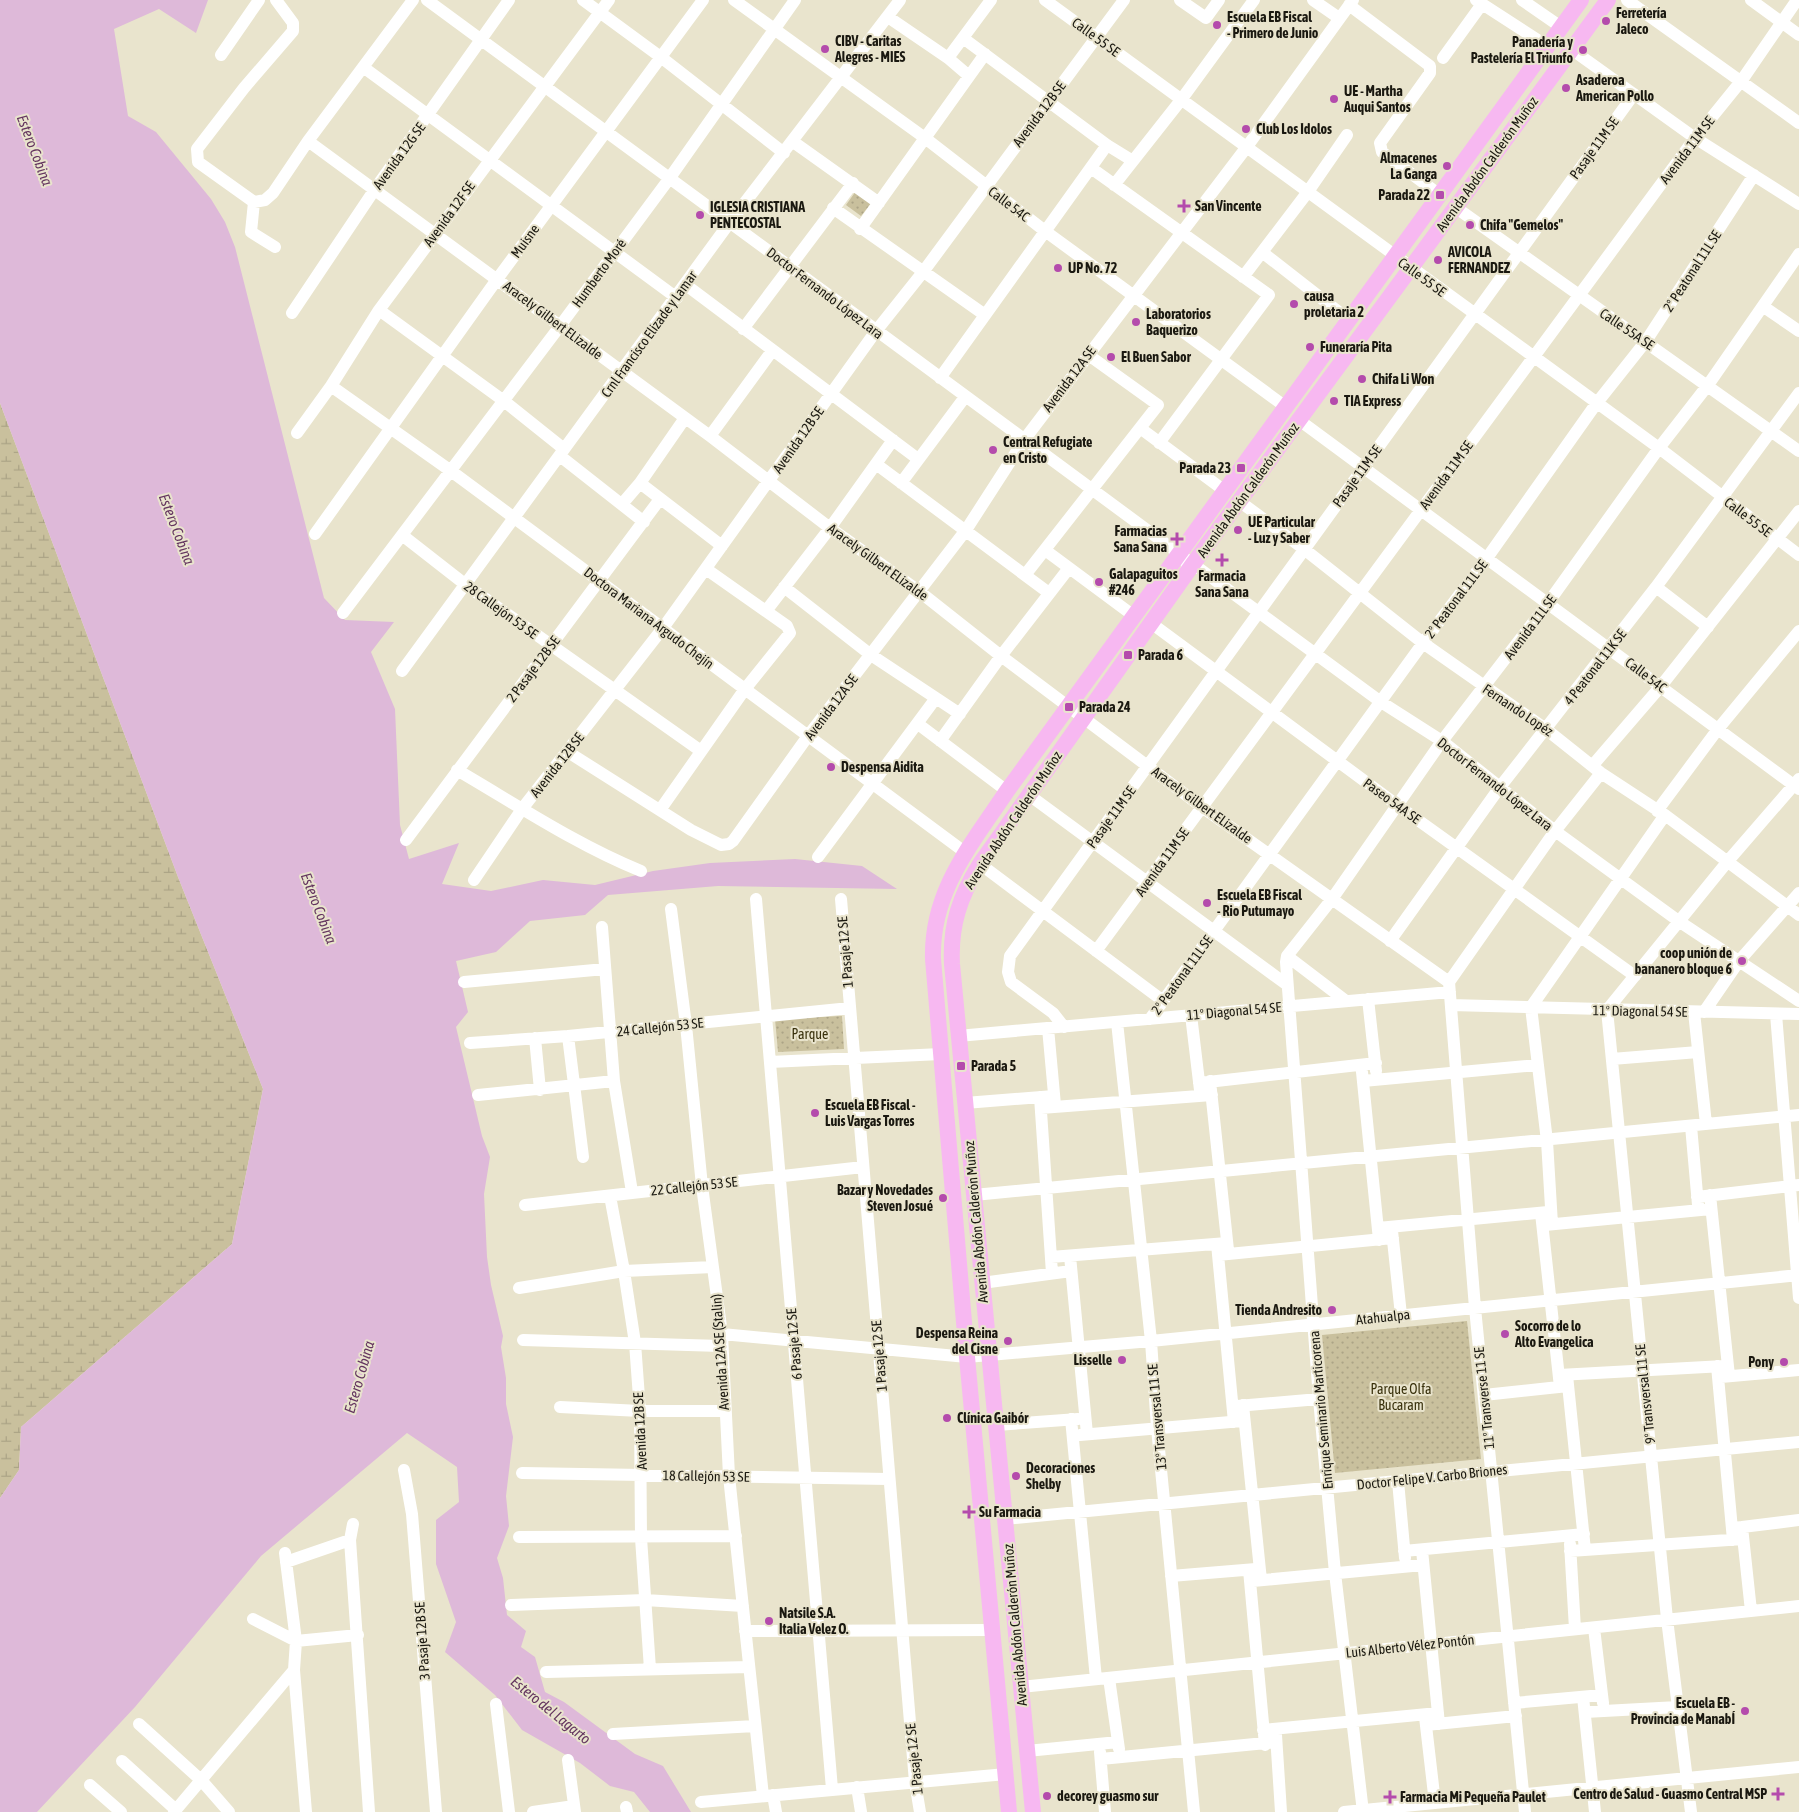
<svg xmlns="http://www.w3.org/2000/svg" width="1799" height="1812" font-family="'Asap Condensed',sans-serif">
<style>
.wetland{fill:url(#wetland-marsh)}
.park{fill:url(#park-dots)}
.water{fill:#deb9d9}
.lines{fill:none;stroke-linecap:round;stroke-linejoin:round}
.minor{stroke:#fff;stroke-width:12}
.major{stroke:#f7b8f1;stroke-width:16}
.poi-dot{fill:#b44bac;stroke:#e9e4cd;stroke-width:2}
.labels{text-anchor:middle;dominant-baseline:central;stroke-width:4;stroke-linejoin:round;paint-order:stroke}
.poi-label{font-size:14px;font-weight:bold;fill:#1a1810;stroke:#e9e4cd;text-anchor:start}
.street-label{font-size:14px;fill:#1a1810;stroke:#e9e4cd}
.park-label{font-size:14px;fill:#39310c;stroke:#e9e4cd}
.water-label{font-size:15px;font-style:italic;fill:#64355f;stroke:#e9e4cd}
</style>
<defs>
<pattern id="wetland-marsh" width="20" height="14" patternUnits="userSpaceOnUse" patternTransform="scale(1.25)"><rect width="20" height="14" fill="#c9c09d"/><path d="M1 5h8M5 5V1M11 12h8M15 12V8" fill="none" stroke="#aca486"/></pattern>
<pattern id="park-dots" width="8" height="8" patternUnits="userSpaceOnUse" patternTransform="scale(1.25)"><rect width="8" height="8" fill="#c9c09d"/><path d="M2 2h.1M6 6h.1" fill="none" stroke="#aca486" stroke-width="1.8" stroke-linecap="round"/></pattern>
</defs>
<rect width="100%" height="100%" fill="#e9e4cd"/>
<path class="wetland" d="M0,403L178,877L263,1089L232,1244L21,1427L19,1470L0,1498Z"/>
<path class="park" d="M856,191L872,202L861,216L846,205Z
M842,1016L844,1049L778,1052L775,1019Z
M1467,1321L1481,1459L1335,1473L1322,1335Z"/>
<path class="water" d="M0,0H208L196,33L159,9L114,29L128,116L156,132L211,199L225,222L235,247L324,598L345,620L394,622L371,652L395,709L400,825L409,859L459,843L442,884L491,891L543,880L595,885L653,871L710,863L795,859L862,866L897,889L718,886L608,895L585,915L530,921L496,952L456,961L468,1012L456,1027L482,1136L490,1157L484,1194L487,1257L491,1285L503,1336L501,1347L506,1378V1404L513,1437L506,1496L509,1526L497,1558L503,1578L507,1615L526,1631L521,1647L535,1657L545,1692L564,1702L635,1754L663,1766L691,1812H650L634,1792L610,1786L580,1763L522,1730L495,1695L445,1652L456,1622L436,1564V1520L459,1502L457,1467L407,1433L261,1556L135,1707L37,1812H0V1498L19,1470L21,1427L232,1244L263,1089L178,877L0,403Z"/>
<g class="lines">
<path class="minor" d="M276,0L293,23V31L244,88L197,149L198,162L254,202L265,200L273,193L308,141L413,0
M427,0C681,185 932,372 1185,558L1187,566L1186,575
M583,0L662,58L784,153
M734,0L925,138L1045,231L1286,407
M1045,0L1659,448L1799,555
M1180,0L1206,18L1219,0
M1313,0L1339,18
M1476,0L1547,46
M1522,0L1561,27
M1627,0L1799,123
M1751,0L1799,35
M1349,5L1430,66V73L1380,143L1382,152L1440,195
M888,17L948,58L969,76
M963,38L1107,145L1133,161
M1571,49L1695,138L1799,204
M221,55L259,0
M948,58L991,0
M1443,58L1482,4
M363,67L677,298
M308,141L710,436L830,528L920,592L1001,656L1202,807L1449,982
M792,141L879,203
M1091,168L1269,295L1159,443
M1114,185L1181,100L1254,0
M254,202L251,232L275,247
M1455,207L1799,451
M833,208L985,315
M860,229L985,54
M1262,252L1349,320
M1243,277L1307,193L1347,135
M686,285L918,459
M1764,307L1799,331
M379,310L504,401L564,449
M292,313L375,189L509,0
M743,329L853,183
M940,378L1107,145
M331,386L451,471L966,853
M1299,420L1799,789
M1140,428L1225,491
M297,433L331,386L379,310L609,0
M710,436L772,351
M560,456L644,522
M876,464L1049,593
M640,483L722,546
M901,483L965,397
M1239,501L1304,549L1423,643L1547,730L1601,773L1665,815L1799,915
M622,504L640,483L685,418
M315,534L498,278L703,0
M402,535L466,585L701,751
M1045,550L1134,616
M1193,564L1381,702L1442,741L1555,831L1680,922L1799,1001
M1025,575L1158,405L1087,354
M784,587L871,655L960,714
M1656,587L1708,627
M766,611L830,528L893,440
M343,613L560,326L669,179L795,0
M1151,623L1397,805L1635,976
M402,671L730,222L900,0
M918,724L1007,791
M940,741L1001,656L1069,568
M568,752L691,830L721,845L729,844L733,841L808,736L966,530L1024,440L1246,148L1353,0
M1593,765L1661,686L1799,511
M457,770C517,805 577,845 641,871
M1029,795L1286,984
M660,810L745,689L790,633L787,626L706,569
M1657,811L1718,729L1799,631
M406,840L660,499
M818,857L936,698
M980,864L1162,1000
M474,880L522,809L663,628L876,331L923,272L1124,0
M756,899L832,1789
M841,899L915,1782L920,1812
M671,909L686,1025L702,1186L722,1334L729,1476L763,1796
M602,927L614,1081L632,1192
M1390,941L1500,787L1656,587L1799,393
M1096,951L1695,138L1742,80L1797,0
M1287,956L1346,1001
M464,982L605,969
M1449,982L1475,1308L1525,1812
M1449,982L1555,831L1601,773
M1368,999L1376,1071
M1451,1005L1799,1014
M1694,1012L1706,1124
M1704,1012L1739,961L1799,893
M1776,1014L1799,1298
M1191,1015L1200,1090
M1150,1019L1423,643L1487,558L1596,404L1646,341L1754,175
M1117,1022L1151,1341L1157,1428L1194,1812
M1064,1027L1053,1013L1011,982L1008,972L1010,956L1634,94
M1048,1028L1055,1105
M568,1036L583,1157
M958,1036L1450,992
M535,1038L540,1090
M470,1043L568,1036L850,1008
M1612,1059L1698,1052
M770,1062L941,1054
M1362,1072L1379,1240
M1210,1081L1228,1250
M1363,1081L1538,1065
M1199,1083L1376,1063
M478,1095L614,1081
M1040,1097L1052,1273
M965,1103L1054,1096
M1041,1108L1212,1095
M1691,1126L1698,1205
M974,1195L1799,1115
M1710,1195L1729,1376
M610,1196L624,1271L635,1343L640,1411L641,1538L650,1669
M1697,1197L1799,1185
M525,1205L863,1167
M1541,1213L1560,1387
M1552,1224L1547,1141L1531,1007L1665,815
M1545,1225L1711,1209
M1378,1228L1548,1212
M1392,1231L1401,1315
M1217,1244L1234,1422
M1218,1255L1393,1238
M1070,1256L1087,1434
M1051,1257L1227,1243
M982,1283L1071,1271
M519,1288L624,1271L713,1267
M722,1334L967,1357L1151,1341L1799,1275
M523,1340L721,1346
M1717,1366L1733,1540
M1559,1375L1724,1366
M1567,1375L1585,1550
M1721,1377L1799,1370
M1484,1395L1568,1386
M1243,1405L1261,1580
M1237,1406L1319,1399
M560,1407L640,1411H725
M1071,1419L1096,1679
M996,1425L1078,1419
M1080,1435L1242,1421
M404,1470L412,1514L436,1812
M522,1473L889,1479
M1398,1481L1405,1558
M1005,1519L1799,1442
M353,1524L350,1540L369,1812
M1742,1527L1751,1611
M1734,1528L1799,1520
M519,1537L736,1536
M1570,1544L1575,1629
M1422,1550L1439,1724
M1404,1551L1584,1534
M1570,1551L1743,1539
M285,1553L296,1641L294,1670L306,1812
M286,1562L350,1540
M1249,1570L1265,1745
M1171,1576L1256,1569
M1253,1581L1423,1565
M511,1605L645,1600L743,1606
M253,1619L296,1641L358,1635
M1594,1628L1603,1703
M745,1631L992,1630
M546,1672L749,1667
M1109,1678L1119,1749
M1021,1687L1799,1606
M1583,1697L1595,1812
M1514,1703L1602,1695
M496,1704L509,1812
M1585,1712L1678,1707
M1425,1717L1435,1803
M139,1724L202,1781L229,1812
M1426,1725L1516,1716
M1263,1730L1438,1713
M613,1734L755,1726
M1276,1735L1281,1812
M1027,1751L1118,1742
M1100,1752L1105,1812
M1101,1759L1276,1742
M568,1760L575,1812
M122,1761L176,1810
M90,1785L121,1812
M857,1787L861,1812
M773,1795L776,1812
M701,1802L1006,1774
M626,1807L627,1812
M174,1812L294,1670
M533,1812L574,1806
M1344,1812L1799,1767
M1363,1812L1335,1573L1319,1399L1286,962L1287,956L1332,899L1442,741L1548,603L1659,448L1708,385L1799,254
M1691,1812L1667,1619L1607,1010L1728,861L1799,779"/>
<path class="major" d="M1009,1812L967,1357L933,959C931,891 971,845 1007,791L1581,0
M1033,1812L952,964C950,925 960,896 980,864L1193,564L1608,0"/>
</g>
<g class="poi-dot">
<circle cx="1606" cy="21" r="5"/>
<circle cx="1217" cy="25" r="5"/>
<circle cx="825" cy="49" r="5"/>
<circle cx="1583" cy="50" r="5"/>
<circle cx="1566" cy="88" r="5"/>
<circle cx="1334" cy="99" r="5"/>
<circle cx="1246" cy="129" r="5"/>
<circle cx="1447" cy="166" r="5"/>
<rect x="1435" y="190" width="10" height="10" rx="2.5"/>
<path d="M1181.5 198.5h5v5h5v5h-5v5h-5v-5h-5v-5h5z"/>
<circle cx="700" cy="215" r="5"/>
<circle cx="1470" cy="225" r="5"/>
<circle cx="1438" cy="260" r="5"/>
<circle cx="1058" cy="268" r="5"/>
<circle cx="1294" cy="304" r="5"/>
<circle cx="1136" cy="322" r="5"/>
<circle cx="1310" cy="347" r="5"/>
<circle cx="1111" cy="357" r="5"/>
<circle cx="1362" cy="379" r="5"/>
<circle cx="1334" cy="401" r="5"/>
<circle cx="993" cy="450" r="5"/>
<rect x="1236" y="463" width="10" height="10" rx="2.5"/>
<circle cx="1238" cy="530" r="5"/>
<path d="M1174.5 531.5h5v5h5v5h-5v5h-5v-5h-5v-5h5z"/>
<path d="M1219.5 552.5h5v5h5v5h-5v5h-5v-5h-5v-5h5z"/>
<circle cx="1099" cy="582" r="5"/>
<rect x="1123" y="650" width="10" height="10" rx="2.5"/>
<rect x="1064" y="702" width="10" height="10" rx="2.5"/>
<circle cx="831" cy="767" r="5"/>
<circle cx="1207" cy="903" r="5"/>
<circle cx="1742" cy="961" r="5"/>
<rect x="956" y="1061" width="10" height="10" rx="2.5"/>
<circle cx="815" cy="1113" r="5"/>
<circle cx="943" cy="1198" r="5"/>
<circle cx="1332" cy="1310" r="5"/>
<circle cx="1505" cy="1334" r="5"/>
<circle cx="1008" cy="1341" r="5"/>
<circle cx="1122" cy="1360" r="5"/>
<circle cx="1784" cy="1362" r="5"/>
<circle cx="947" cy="1418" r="5"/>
<circle cx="1016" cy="1476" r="5"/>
<path d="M966.5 1504.5h5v5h5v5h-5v5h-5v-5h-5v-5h5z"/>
<circle cx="769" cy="1621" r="5"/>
<circle cx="1745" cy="1711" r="5"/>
<path d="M1775.5 1786.5h5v5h5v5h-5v5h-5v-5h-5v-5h5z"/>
<circle cx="1047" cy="1796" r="5"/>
<path d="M1387.5 1789.5h5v5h5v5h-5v5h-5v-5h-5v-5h5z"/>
</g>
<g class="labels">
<g class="poi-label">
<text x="1616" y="13">Ferretería<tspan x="1616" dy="16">Jaleco</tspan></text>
<text x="1227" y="17">Escuela EB Fiscal<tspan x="1227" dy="16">- Primero de Junio</tspan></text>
<text x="835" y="41">CIBV - Caritas<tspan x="835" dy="16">Alegres - MIES</tspan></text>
<text x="1573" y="42" text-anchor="end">Panadería y<tspan x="1573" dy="16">Pastelería El Triunfo</tspan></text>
<text x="1576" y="80">Asaderoa<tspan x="1576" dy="16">American Pollo</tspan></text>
<text x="1344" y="91">UE - Martha<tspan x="1344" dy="16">Auqui Santos</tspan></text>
<text x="1256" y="129">Club Los Idolos</text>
<text x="1437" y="158" text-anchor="end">Almacenes<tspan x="1437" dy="16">La Ganga</tspan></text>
<text x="1430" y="195" text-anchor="end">Parada 22</text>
<text x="1195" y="206">San Vincente</text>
<text x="710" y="207">IGLESIA CRISTIANA<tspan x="710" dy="16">PENTECOSTAL</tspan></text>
<text x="1480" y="225">Chifa "Gemelos"</text>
<text x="1448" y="252">AVICOLA<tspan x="1448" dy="16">FERNANDEZ</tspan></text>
<text x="1068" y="268">UP No. 72</text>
<text x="1304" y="296">causa<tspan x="1304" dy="16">proletaria 2</tspan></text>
<text x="1146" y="314">Laboratorios<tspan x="1146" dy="16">Baquerizo</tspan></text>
<text x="1320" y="347">Funeraría Pita</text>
<text x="1121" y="357">El Buen Sabor</text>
<text x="1372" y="379">Chifa Li Won</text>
<text x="1344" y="401">TIA Express</text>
<text x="1003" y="442">Central Refugiate<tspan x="1003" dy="16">en Cristo</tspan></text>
<text x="1231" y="468" text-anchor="end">Parada 23</text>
<text x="1248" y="522">UE Particular<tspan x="1248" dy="16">- Luz y Saber</tspan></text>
<text x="1167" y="531" text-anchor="end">Farmacias<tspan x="1167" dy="16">Sana Sana</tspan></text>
<text x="1109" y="574">Galapaguitos<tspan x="1109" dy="16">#246</tspan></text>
<text x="1222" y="576" text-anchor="middle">Farmacia<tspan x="1222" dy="16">Sana Sana</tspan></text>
<text x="1138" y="655">Parada 6</text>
<text x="1079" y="707">Parada 24</text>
<text x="841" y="767">Despensa Aidita</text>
<text x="1217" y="895">Escuela EB Fiscal<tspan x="1217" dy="16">- Rio Putumayo</tspan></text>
<text x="1732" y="953" text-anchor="end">coop unión de<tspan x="1732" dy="16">bananero bloque 6</tspan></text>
<text x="971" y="1066">Parada 5</text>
<text x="825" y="1105">Escuela EB Fiscal -<tspan x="825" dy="16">Luis Vargas Torres</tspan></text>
<text x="933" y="1190" text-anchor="end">Bazar y Novedades<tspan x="933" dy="16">Steven Josué</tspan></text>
<text x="1322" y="1310" text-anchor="end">Tienda Andresito</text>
<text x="1515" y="1326">Socorro de lo<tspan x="1515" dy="16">Alto Evangelica</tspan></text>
<text x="998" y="1333" text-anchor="end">Despensa Reina<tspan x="998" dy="16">del Cisne</tspan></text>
<text x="1112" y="1360" text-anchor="end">Lisselle</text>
<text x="1774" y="1362" text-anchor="end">Pony</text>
<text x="957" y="1418">Clínica Gaibór</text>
<text x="1026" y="1468">Decoraciones<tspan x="1026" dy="16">Shelby</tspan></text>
<text x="979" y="1512">Su Farmacia</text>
<text x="779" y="1613">Natsile S.A.<tspan x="779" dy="16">Italia Velez O.</tspan></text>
<text x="1735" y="1703" text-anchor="end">Escuela EB -<tspan x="1735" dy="16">Provincia de ManabÍ</tspan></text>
<text x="1767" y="1794" text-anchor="end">Centro de Salud - Guasmo Central MSP</text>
<text x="1057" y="1796">decorey guasmo sur</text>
<text x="1400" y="1797">Farmacia Mi Pequeña Paulet</text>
</g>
<g class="street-label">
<text transform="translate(1096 37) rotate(36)">Calle 55 SE</text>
<text transform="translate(1039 114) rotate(-53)">Avenida 12B SE</text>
<text transform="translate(1594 148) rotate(-54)">Pasaje 11M SE</text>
<text transform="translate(1687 150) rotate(-53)">Avenida 11M SE</text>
<text transform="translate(399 156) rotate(-54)">Avenida 12G SE</text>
<text transform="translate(1487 164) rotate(-54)">Avenida Abdón Calderón Muñoz</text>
<text transform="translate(1009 204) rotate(37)">Calle 54C</text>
<text transform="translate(449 214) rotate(-54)">Avenida 12F SE</text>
<text transform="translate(525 241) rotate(-54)">Muisne</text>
<text transform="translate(1692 271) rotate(-57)">2° Peatonal 11L SE</text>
<text transform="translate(599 273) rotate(-54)">Humberto Moré</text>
<text transform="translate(1422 277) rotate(36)">Calle 55 SE</text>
<text transform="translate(825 293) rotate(37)">Doctor Fernando López Lara</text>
<text transform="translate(553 320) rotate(37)">Aracely Gilbert ELizalde</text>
<text transform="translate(1627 329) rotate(34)">Calle 55A SE</text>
<text transform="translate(649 334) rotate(-54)">Crnl Francisco Elizade y Lamar</text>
<text transform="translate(1069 379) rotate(-53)">Avenida 12A SE</text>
<text transform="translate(798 440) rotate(-55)">Avenida 12B SE</text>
<text transform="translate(1446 475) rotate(-54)">Avenida 11M SE</text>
<text transform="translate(1357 476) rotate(-54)">Pasaje 11M SE</text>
<text transform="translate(1248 490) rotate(-54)">Avenida Abdón Calderón Muñoz</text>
<text transform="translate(1748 517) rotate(37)">Calle 55 SE</text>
<text transform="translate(878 562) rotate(36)">Aracely Gilbert ELizalde</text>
<text transform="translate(1456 599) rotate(-53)">2° Peatonal 11L SE</text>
<text transform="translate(501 610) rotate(36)">28 Callejón 53 SE</text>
<text transform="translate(649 618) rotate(37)">Doctora Mariana Argudo Chejín</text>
<text transform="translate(1530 627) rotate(-53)">Avenida 11L SE</text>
<text transform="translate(1595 667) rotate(-52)">4 Peatonal 11K SE</text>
<text transform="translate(533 669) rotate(-53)">2 Pasaje 12B SE</text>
<text transform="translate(1646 675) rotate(37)">Calle 54C</text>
<text transform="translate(831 707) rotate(-53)">Avenida 12A SE</text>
<text transform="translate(1518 710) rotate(34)">Fernando Lopéz</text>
<text transform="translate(557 765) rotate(-52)">Avenida 12B SE</text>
<text transform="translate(1495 784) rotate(38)">Doctor Fernando López Lara</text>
<text transform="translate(1392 801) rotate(36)">Paseo 54A SE</text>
<text transform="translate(1202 805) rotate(36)">Aracely Gilbert ELizalde</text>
<text transform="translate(1111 817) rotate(-54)">Pasaje 11M SE</text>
<text transform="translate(1013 820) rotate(-56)">Avenida Abdón Calderón Muñoz</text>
<text transform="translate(1162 862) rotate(-54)">Avenida 11M SE</text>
<text transform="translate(845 952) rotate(-95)">1 Pasaje 12 SE</text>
<text transform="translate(1182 975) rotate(-54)">2° Peatonal 11L SE</text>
<text transform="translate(1234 1011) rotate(-5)">11° Diagonal 54 SE</text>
<text transform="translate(1640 1011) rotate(1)">11° Diagonal 54 SE</text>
<text transform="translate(660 1027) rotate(-6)">24 Callejón 53 SE</text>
<text transform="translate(694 1186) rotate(-6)">22 Callejón 53 SE</text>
<text transform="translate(976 1222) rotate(-95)">Avenida Abdón Calderón Muñoz</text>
<text transform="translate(1383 1317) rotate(-6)">Atahualpa</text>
<text transform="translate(794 1344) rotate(-95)">6 Pasaje 12 SE</text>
<text transform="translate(720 1352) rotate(-94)">Avenida 12A SE (Stalin)</text>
<text transform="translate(879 1356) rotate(-95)">1 Pasaje 12 SE</text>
<text transform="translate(1645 1394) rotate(-96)">9° Transversal 11 SE</text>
<text transform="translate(1484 1398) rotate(-96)">11° Transverse 11 SE</text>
<text transform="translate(1321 1410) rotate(-95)">Enrique Seminario Marticorena</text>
<text transform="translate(1157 1417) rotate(-95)">13° Transversal 11 SE</text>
<text transform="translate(640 1431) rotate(-93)">Avenida 12B SE</text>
<text transform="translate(706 1476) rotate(1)">18 Callejón 53 SE</text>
<text transform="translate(1432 1477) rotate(-6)">Doctor Felipe V. Carbo Briones</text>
<text transform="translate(1015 1625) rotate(-95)">Avenida Abdón Calderón Muñoz</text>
<text transform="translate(422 1641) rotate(-94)">3 Pasaje 12B SE</text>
<text transform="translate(1410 1646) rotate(-6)">Luis Alberto Vélez Pontón</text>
<text transform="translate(914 1759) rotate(-96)">1 Pasaje 12 SE</text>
</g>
<g class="park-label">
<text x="810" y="1034">Parque</text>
<text x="1401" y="1389">Parque Olfa<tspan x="1401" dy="16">Bucaram</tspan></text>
</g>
<g class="water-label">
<text transform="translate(35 150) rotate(69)">Estero Cobina</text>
<text transform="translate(177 529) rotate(69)">Estero Cobina</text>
<text transform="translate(319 908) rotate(69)">Estero Cobina</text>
<text transform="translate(359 1377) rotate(-74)">Estero Cobina</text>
<text transform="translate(551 1710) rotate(39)">Estero del Lagarto</text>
</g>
</g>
</svg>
